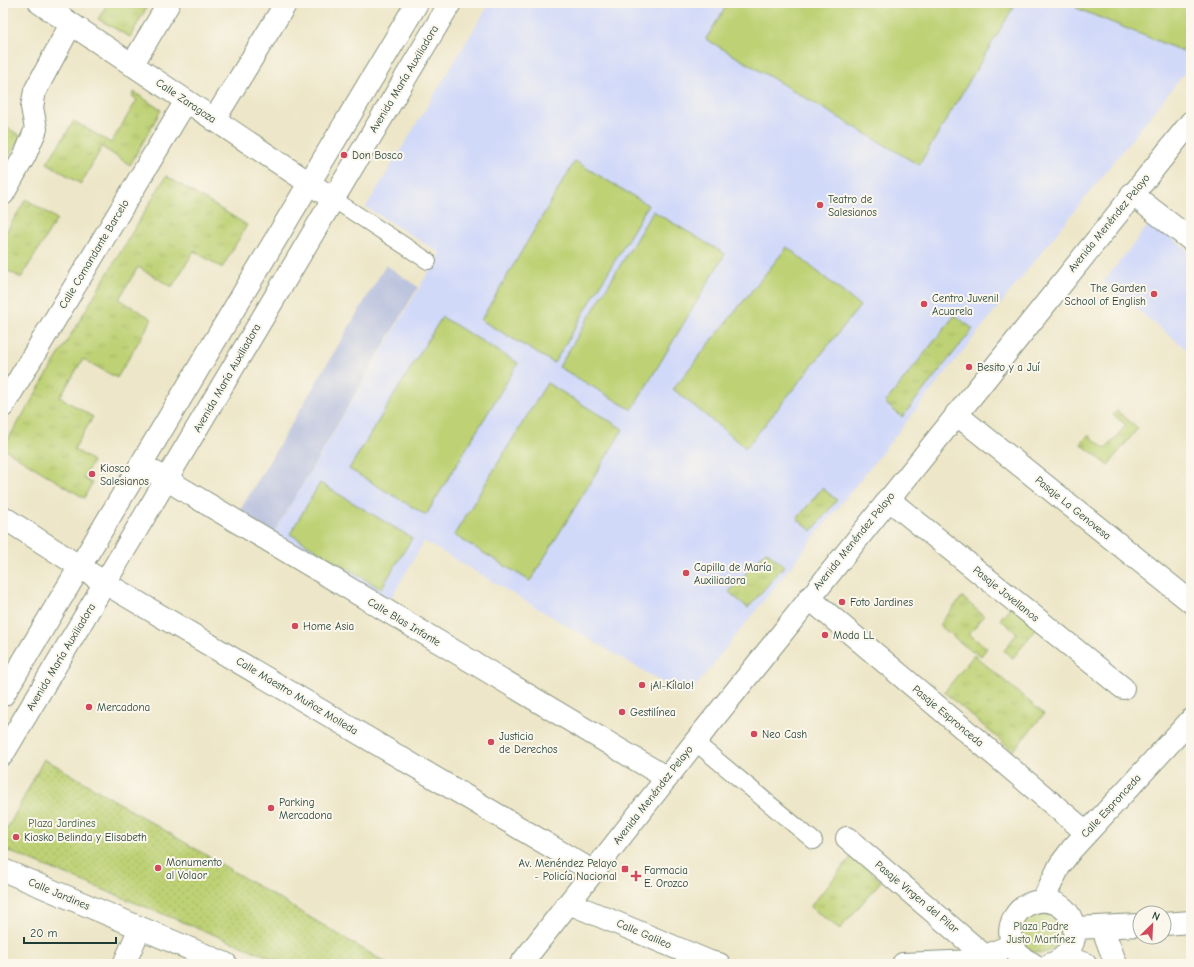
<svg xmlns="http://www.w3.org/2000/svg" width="1194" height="967" font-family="'Comic Neue',sans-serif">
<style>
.built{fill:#d1d9f9}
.industrial{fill:#bbc3de}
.grass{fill:url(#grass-tufts);stroke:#6e8754}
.park{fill:url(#park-dots);stroke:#6e8754}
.pitch{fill:#bed174;stroke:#6e8754}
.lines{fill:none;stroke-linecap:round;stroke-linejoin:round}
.service-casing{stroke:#86927e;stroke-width:18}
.pedestrian-casing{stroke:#86927e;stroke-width:24}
.minor-casing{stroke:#86927e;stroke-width:24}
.tertiary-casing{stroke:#86927e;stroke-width:24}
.secondary-casing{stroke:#86927e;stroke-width:24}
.service{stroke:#fff;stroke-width:16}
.pedestrian{stroke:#fff;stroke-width:22}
.minor{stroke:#fff;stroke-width:22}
.tertiary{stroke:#fff;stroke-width:22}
.secondary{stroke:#fff;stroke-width:22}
.poi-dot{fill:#d1495b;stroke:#fbf7ec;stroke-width:1.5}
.labels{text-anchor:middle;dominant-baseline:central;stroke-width:4;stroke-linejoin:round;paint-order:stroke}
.street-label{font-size:11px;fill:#1f3d34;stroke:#fbf7ec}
.poi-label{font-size:11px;fill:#1f3d34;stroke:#fbf7ec;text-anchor:start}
.park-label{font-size:11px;fill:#3f5b41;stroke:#fbf7ec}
</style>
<defs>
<pattern id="grass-tufts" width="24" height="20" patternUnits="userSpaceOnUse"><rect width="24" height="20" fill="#bed174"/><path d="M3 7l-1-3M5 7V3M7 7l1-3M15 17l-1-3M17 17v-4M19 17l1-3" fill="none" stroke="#a3b465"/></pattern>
<pattern id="park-dots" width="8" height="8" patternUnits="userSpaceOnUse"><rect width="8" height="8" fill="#bed174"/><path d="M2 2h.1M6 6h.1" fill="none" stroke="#a3b465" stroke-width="1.8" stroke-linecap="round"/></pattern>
</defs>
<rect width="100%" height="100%" fill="#fbf7ec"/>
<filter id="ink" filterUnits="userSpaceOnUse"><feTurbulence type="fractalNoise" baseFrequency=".025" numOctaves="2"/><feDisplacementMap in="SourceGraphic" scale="8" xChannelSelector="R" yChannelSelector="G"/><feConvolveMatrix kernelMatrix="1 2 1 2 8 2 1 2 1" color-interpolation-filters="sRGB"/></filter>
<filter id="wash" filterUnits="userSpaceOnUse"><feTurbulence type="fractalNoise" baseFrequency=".012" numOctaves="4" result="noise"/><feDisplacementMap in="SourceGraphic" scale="16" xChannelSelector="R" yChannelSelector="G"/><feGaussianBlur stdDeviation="0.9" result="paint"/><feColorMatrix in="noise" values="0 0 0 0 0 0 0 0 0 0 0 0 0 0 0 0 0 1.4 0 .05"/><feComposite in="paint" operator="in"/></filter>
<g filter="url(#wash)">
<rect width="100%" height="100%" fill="#ede6c8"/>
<path class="built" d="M490,3H1191V65L687,697L424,541L390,600L274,533L440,253L366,207Z
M1151,222L1191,253V353L1103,282Z"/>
<path class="industrial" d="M386,265L418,287L274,533L239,512Z"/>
<path class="grass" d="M108,3H149L130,37L98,19Z
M134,92L161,110L130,165L102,147L81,184L47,163L74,121L111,143L137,100L132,96Z
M3,125L21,136L3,166Z
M166,176L247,225L222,268L194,251L172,287L138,267L119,299L152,319L117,378L83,359L60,397L93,417L74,449L93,461L83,478L92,483L84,498L3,448Z
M26,199L57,219L21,278L3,268V237Z
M955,315L973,329L902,417L885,403Z
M1117,411L1138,428L1108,465L1081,444L1088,435L1106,449L1126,425L1113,415Z
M822,488L837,500L812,531L797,519Z
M766,551L784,566L748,608L729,592Z
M962,597L984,616L969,634L987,648L981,656L974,650L972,652L939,625Z
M1012,605L1038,626L1013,658L1004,651L1017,633L1000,619Z
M974,655L1044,714L1013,751L944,692Z
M852,856L881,881L840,929L810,907Z"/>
<path class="park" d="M44,759L57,766L388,964H286L3,849V837Z
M1020 932a21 21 0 1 1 42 0a21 21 0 1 1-42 0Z"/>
<path class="pitch" d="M728,3H1016L919,165L706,39Z
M1078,3H1191V42L1187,53L1076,8Z
M575,161L648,205L554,363L481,320Z
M653,211L725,254L632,410L559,367Z
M787,247L860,306L746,448L673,389Z
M442,317L518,363L426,515L349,469Z
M547,383L623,429L530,581L454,535Z
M320,483L412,538L381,589L290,534Z"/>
</g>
<g filter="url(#ink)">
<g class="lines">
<defs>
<path id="service" d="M333,199L428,261
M695,742L814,841"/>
<path id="pedestrian" d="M1132,194L1191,240
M888,499L1123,688"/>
<path id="minor" d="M40,3L333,199
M132,65L169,3
M214,120L286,3
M3,194L25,155L36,129L32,107L35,91L71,24
M3,406L186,101
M956,414L1191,602
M142,465L667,778
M3,517L105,583L594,872
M809,598L1087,833
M847,838L986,957
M1043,900L1060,865L1072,849L1191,720
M1102,927L1116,964
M1065,957L1085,964
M124,964L140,928"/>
<path id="tertiary" d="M3,695L417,3
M3,754L450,3
M569,903L710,962L719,964
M1164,924L1191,922
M1075,928L1140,925
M903,964L974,961L1012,945
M1033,964C1024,960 1015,954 1012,944C999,901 1061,883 1073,924C1075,929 1075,936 1073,942C1069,953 1062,961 1051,964"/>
<path id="secondary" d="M3,870L226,964
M521,964L695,742L1191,122"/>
</defs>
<use href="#service" class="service-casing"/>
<use href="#pedestrian" class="pedestrian-casing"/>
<use href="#minor" class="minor-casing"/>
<use href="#tertiary" class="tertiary-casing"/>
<use href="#secondary" class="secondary-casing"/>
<use href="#service" class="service"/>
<use href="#pedestrian" class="pedestrian"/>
<use href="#minor" class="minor"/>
<use href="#tertiary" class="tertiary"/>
<use href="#secondary" class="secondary"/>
</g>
</g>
<g class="poi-dot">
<circle cx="344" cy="155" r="4"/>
<circle cx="820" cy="205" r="4"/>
<circle cx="1154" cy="294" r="4"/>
<circle cx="924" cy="304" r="4"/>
<circle cx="969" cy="367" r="4"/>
<circle cx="92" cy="474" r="4"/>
<circle cx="686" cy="573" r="4"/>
<circle cx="842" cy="602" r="4"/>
<circle cx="295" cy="626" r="4"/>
<circle cx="825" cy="635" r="4"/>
<circle cx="642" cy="685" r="4"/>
<circle cx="89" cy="707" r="4"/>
<circle cx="622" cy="712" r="4"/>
<circle cx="754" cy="734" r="4"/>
<circle cx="491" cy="742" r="4"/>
<circle cx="271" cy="808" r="4"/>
<circle cx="16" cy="837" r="4"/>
<circle cx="158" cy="868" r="4"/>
<rect x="621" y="865" width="8" height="8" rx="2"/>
<path d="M634 870h4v4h4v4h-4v4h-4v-4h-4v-4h4z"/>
</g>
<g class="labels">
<g class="street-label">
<text transform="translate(404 79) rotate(-59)">Avenida María Auxiliadora</text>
<text transform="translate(186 101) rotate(34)">Calle Zaragoza</text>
<text transform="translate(1109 223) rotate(-51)">Avenida Menéndez Pelayo</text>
<text transform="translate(94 254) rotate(-59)">Calle Comandante Barcelo</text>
<text transform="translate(227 378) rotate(-60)">Avenida María Auxiliadora</text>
<text transform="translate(1073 508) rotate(39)">Pasaje La Genovesa</text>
<text transform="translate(854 541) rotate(-51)">Avenida Menéndez Pelayo</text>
<text transform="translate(1006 594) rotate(39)">Pasaje Jovellanos</text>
<text transform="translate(404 622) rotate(31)">Calle Blas Infante</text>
<text transform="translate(61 657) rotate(-59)">Avenida María Auxiliadora</text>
<text transform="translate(297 696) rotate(31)">Calle Maestro Muñoz Molleda</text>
<text transform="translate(948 716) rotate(40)">Pasaje Espronceda</text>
<text transform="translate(653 795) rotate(-52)">Avenida Menéndez Pelayo</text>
<text transform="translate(1111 806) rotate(-47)">Calle Espronceda</text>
<text transform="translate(59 894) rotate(23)">Calle Jardines</text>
<text transform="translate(917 897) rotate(40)">Pasaje Virgen del Pilar</text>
<text transform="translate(644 934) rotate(23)">Calle Galileo</text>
</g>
<g class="poi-label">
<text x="352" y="155">Don Bosco</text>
<text x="828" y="199">Teatro de<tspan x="828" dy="13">Salesianos</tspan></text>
<text x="1146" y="288" text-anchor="end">The Garden<tspan x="1146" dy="13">School of English</tspan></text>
<text x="932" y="298">Centro Juvenil<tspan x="932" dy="13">Acuarela</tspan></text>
<text x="977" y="367">Besito y a Juí</text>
<text x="100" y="468">Kiosco<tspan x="100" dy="13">Salesianos</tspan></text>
<text x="694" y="567">Capilla de María<tspan x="694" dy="13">Auxiliadora</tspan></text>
<text x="850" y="602">Foto Jardines</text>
<text x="303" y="626">Home Asia</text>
<text x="833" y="635">Moda LL</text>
<text x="650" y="685">¡Al-Kílalo!</text>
<text x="97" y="707">Mercadona</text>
<text x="630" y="712">Gestilínea</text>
<text x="762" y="734">Neo Cash</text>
<text x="499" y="736">Justicia<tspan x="499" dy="13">de Derechos</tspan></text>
<text x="279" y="802">Parking<tspan x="279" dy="13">Mercadona</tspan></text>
<text x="24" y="837">Kiosko Belinda y Elisabeth</text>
<text x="166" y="862">Monumento<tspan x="166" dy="13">al Volaor</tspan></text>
<text x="617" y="863" text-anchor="end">Av. Menéndez Pelayo<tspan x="617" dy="13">- Policía Nacional</tspan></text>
<text x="644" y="870">Farmacia<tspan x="644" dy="13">E. Orozco</tspan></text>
</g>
<g class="park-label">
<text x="62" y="823">Plaza Jardines</text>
<text x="1041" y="926">Plaza Padre<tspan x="1041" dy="13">Justo Martínez</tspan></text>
</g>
</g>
<rect width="1194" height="967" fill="none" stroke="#fbf7ec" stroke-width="16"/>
<g transform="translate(1152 925) rotate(24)"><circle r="19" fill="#fbf7ec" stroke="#a3ada2"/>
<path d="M0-3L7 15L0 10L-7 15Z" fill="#d1495b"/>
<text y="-6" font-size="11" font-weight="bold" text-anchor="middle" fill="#1f3d34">N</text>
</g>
<path d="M24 937v6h92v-6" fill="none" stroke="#1f3d34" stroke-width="2"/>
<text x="30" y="937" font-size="12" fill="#1f3d34" stroke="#fbf7ec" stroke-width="3" paint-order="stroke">20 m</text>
</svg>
